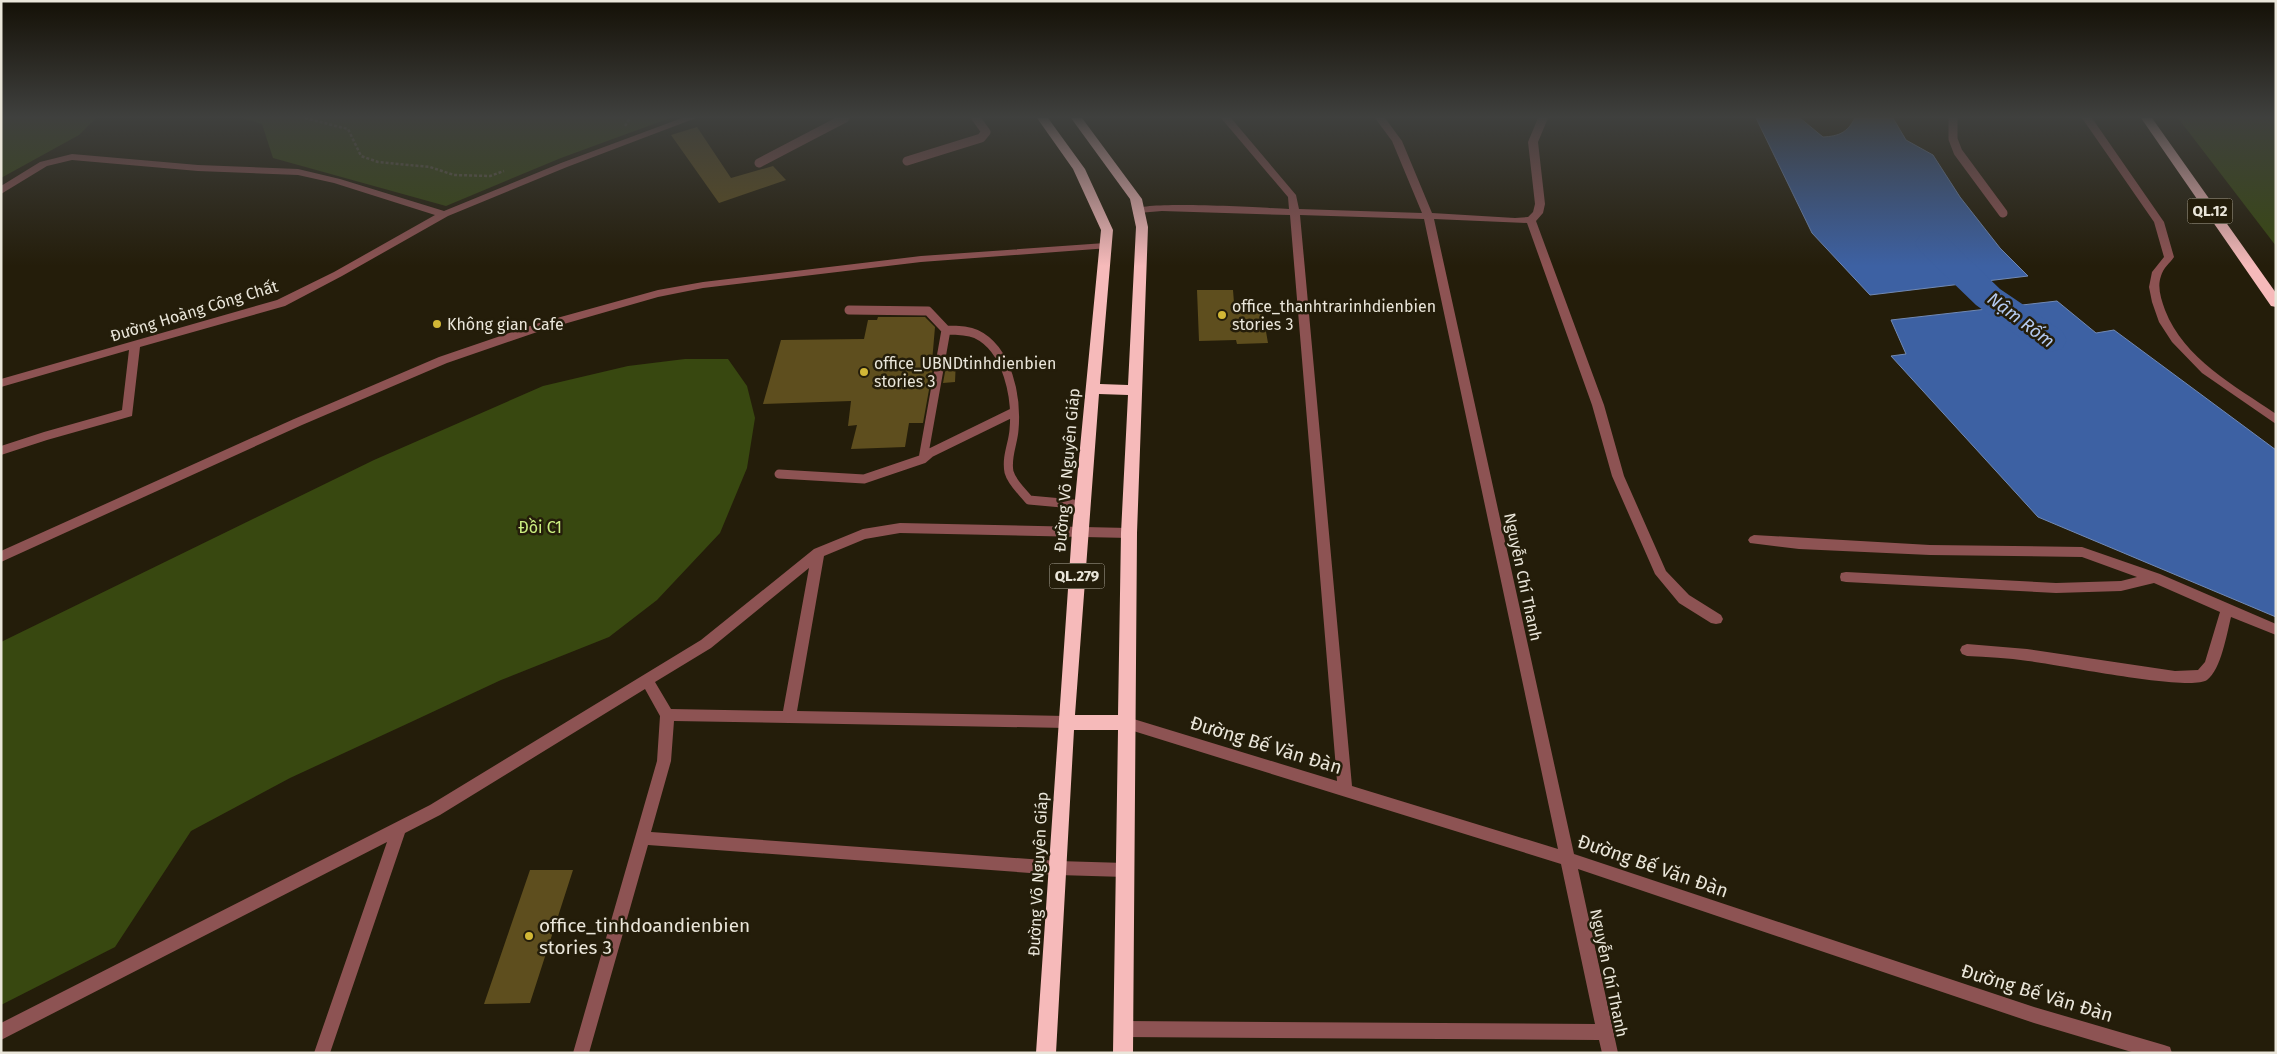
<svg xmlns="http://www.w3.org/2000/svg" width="2277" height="1054" font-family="'Fira Sans',sans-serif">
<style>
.green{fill:#384810}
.water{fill:#3d61a3;stroke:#7189b4}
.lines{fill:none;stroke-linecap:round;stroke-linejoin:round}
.river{fill:#3d61a3;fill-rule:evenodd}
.building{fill:#5e4e1e}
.path{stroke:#655f4e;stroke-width:2.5;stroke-dasharray:3 2;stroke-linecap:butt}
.lane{stroke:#8d5353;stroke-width:9}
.street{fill:#8d5353;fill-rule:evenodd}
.highway{fill:#f6baba;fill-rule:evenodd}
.poi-dot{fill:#d2b736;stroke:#241d0a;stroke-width:2}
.labels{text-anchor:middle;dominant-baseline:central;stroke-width:5;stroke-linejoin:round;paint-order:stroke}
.shield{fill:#241d0a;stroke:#afaa9c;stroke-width:1}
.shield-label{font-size:15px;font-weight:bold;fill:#eae6da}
.poi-label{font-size:16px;fill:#eae6da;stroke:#241d0a;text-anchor:start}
.street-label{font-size:16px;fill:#eae6da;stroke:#241d0a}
.park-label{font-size:16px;fill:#ccf081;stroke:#241d0a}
.water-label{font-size:18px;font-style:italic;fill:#b5caf0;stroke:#241d0a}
.near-street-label{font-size:19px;fill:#eae6da;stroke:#241d0a}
.near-poi-label{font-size:19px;fill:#eae6da;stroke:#241d0a;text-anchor:start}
</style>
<rect width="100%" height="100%" fill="#241d0a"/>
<path class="green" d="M1,118H96L79,135L1,178Z
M242,118H670L561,158L446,206L273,158L262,124Z
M2178,118H2276V246Z
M685,359H728L747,386L755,418L747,468L720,533L657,600L609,637L501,680L411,722L290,778L191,831L115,947L1,1005V642L374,460L543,386L628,366Z"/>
<path class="water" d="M1756,118H1800L1823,137C1839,136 1847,133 1855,118H1893L1906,140L1933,155L1960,197L2000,248L2028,276L1870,295L1812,233Z
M2057,301L2096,333L2114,330L2276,450V617L2038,517L1891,356L1906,354L1891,320Z"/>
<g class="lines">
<path class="river" d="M1932,232L1944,235L2000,289L2062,331L2067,340L2062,349L2049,352L2036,349L1976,305L1920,251L1915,243L1920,235Z"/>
</g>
<path class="building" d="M697,127L731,178L773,166L786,180L719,203L671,135Z
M1197,290H1233L1234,303H1261L1268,343L1237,344L1236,340L1199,341Z
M878,317H925L935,327L932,362H934L923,423H909L905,447L851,449L857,425L848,426L851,401L763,404L781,340L864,339L868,320H877Z
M956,360L955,382L943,383L947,361Z
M530,870H573L530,1003L484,1004Z"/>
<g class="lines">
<path class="path" d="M305,118L348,129L361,156L378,162L430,167L454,175L490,176L504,171
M625,126L630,118"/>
<path class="lane" d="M1953,118V139L1958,152L2003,213
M907,161L981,138L986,132L976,118
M759,163L845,118
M849,310L928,311L946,330L923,459
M946,330C956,330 967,330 976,334C1008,349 1017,398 1014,430C1013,444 1006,457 1009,472C1012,483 1022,491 1029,500L1084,505
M779,474L864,479L923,459L930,453L1014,412"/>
<path class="street" d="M682,118H696L567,167L448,216L342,276L285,306L140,347L132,416L47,440L1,455V446L44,432L122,410L129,350L1,387V379L277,300L334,272L435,215L334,183L298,175L198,171L72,160L47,166L1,194V186L40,162L72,154L198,165L298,169L340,179L444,211L561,163Z
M1221,118H1231L1296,195L1299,209L1422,213L1392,141L1375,118H1385L1402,141L1432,213L1515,218L1528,217L1533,212L1535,204L1528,142L1538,118H1548L1538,142L1545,204L1543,213L1536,221L1604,405L1624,476L1666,571L1689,595L1721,615L1723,619L1721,623L1716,624L1711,623L1679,603L1655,574L1612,476L1592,405L1527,223L1434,219L1574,854L2034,1007L2164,1045L2170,1047L2172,1053H2135L2034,1023L1578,869L1618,1053H1602L1599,1040L1123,1037L1117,1035L1115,1029L1117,1023L1123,1021L1595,1024L1561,864L1127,729L1122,727L1120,723L1122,719L1127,717L1337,781L1290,215L1162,211L1138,213L1133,210C1144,200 1266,208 1289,209L1288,197ZM1300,215L1424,219L1558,849L1352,786Z
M2082,118H2092L2164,222L2174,257C2170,263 2163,268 2161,276C2157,287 2161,299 2165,310C2184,359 2234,385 2276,414V424L2202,373L2172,342L2159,322L2152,302L2149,287L2152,272L2164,257L2154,222Z
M1105,243L1109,244V248L921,262L703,288L658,297L543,330L447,363L302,425L1,562V551L294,419L439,357L539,323L658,290L703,282L921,256Z
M900,523L1129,528L1133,530L1135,533L1133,536L1129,538L900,533L865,539L824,556L797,711L1066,716L1071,718L1073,722L1071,726L1066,728L674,721L671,761L651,832L1058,861L1125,863L1130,865L1133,870L1130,875L1125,877L1058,875L648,845L589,1053H573L657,761L660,716L645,689L440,815L405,833L330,1053H314L387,842L1,1040V1023L430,805L701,640L814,549L863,529ZM809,568L783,711L671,709L655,682L711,648Z
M1754,535L1930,545L2082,547L2160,574L2276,624V635L2231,617C2227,633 2221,670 2207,680C2190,692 2056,664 2028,661C2008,658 1987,657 1967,656L1962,654L1960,650L1962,646L1967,644L2027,649L2175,671L2198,670L2205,662L2220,612L2154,583L2121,591L2056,593L1846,582L1841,581L1840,577L1841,573L1846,572L2056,583L2121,581L2137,577L2082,557L1930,555L1799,549L1750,543L1748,540L1750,537Z"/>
<path class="highway" d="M1037,118H1048L1085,169L1113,230L1100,384L1128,385L1136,227L1130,199L1071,118H1082L1142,199L1148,227L1137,533L1133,1053H1113L1118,730H1074L1056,1053H1036L1072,531L1101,230L1073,169ZM1099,394L1128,395L1121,533L1118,715H1075Z
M2141,118H2152L2276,293V307L2271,306Z"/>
</g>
<linearGradient id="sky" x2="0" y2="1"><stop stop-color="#141006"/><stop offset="0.44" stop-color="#3f403e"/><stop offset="1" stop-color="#3f403e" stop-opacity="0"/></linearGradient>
<rect width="2277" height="266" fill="url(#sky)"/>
<g class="poi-dot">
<circle cx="1222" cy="315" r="5"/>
<circle cx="437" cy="324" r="5"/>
<circle cx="864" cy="372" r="5"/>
<circle cx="529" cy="936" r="5"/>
</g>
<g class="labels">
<g class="shield">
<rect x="2187.5" y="198.5" width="45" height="25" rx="4"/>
<rect x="1049.5" y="563.5" width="55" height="25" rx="4"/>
</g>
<g class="shield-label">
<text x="2210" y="211">QL.12</text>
<text x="1077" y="576">QL.279</text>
</g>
<g class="poi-label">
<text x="1232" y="306">office_thanhtrarinhdienbien<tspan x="1232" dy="18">stories 3</tspan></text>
<text x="447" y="324">Không gian Cafe</text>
<text x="874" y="363">office_UBNDtinhdienbien<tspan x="874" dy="18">stories 3</tspan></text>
</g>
<g class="street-label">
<text transform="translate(194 311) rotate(-17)">Đường Hoàng Công Chất</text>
<text transform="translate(1067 470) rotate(-85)">Đường Võ Nguyên Giáp</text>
<text transform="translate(1523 577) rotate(78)">Nguyễn Chí Thanh</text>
<text transform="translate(1038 874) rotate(-87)">Đường Võ Nguyên Giáp</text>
<text transform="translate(1609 973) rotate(78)">Nguyễn Chí Thanh</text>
</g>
<g class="park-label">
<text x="540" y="527">Đồi C1</text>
</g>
<g class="water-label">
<text transform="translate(2021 320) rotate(37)">Nậm Rốm</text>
</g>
<g class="near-street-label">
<text transform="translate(1266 745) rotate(17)">Đường Bế Văn Đàn</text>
<text transform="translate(1653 866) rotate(19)">Đường Bế Văn Đàn</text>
<text transform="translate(2037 993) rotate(17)">Đường Bế Văn Đàn</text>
</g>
<g class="near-poi-label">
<text x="539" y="925">office_tinhdoandienbien<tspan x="539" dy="22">stories 3</tspan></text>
</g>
</g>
<rect width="2277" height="1054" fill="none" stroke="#eae6da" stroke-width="5"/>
</svg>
